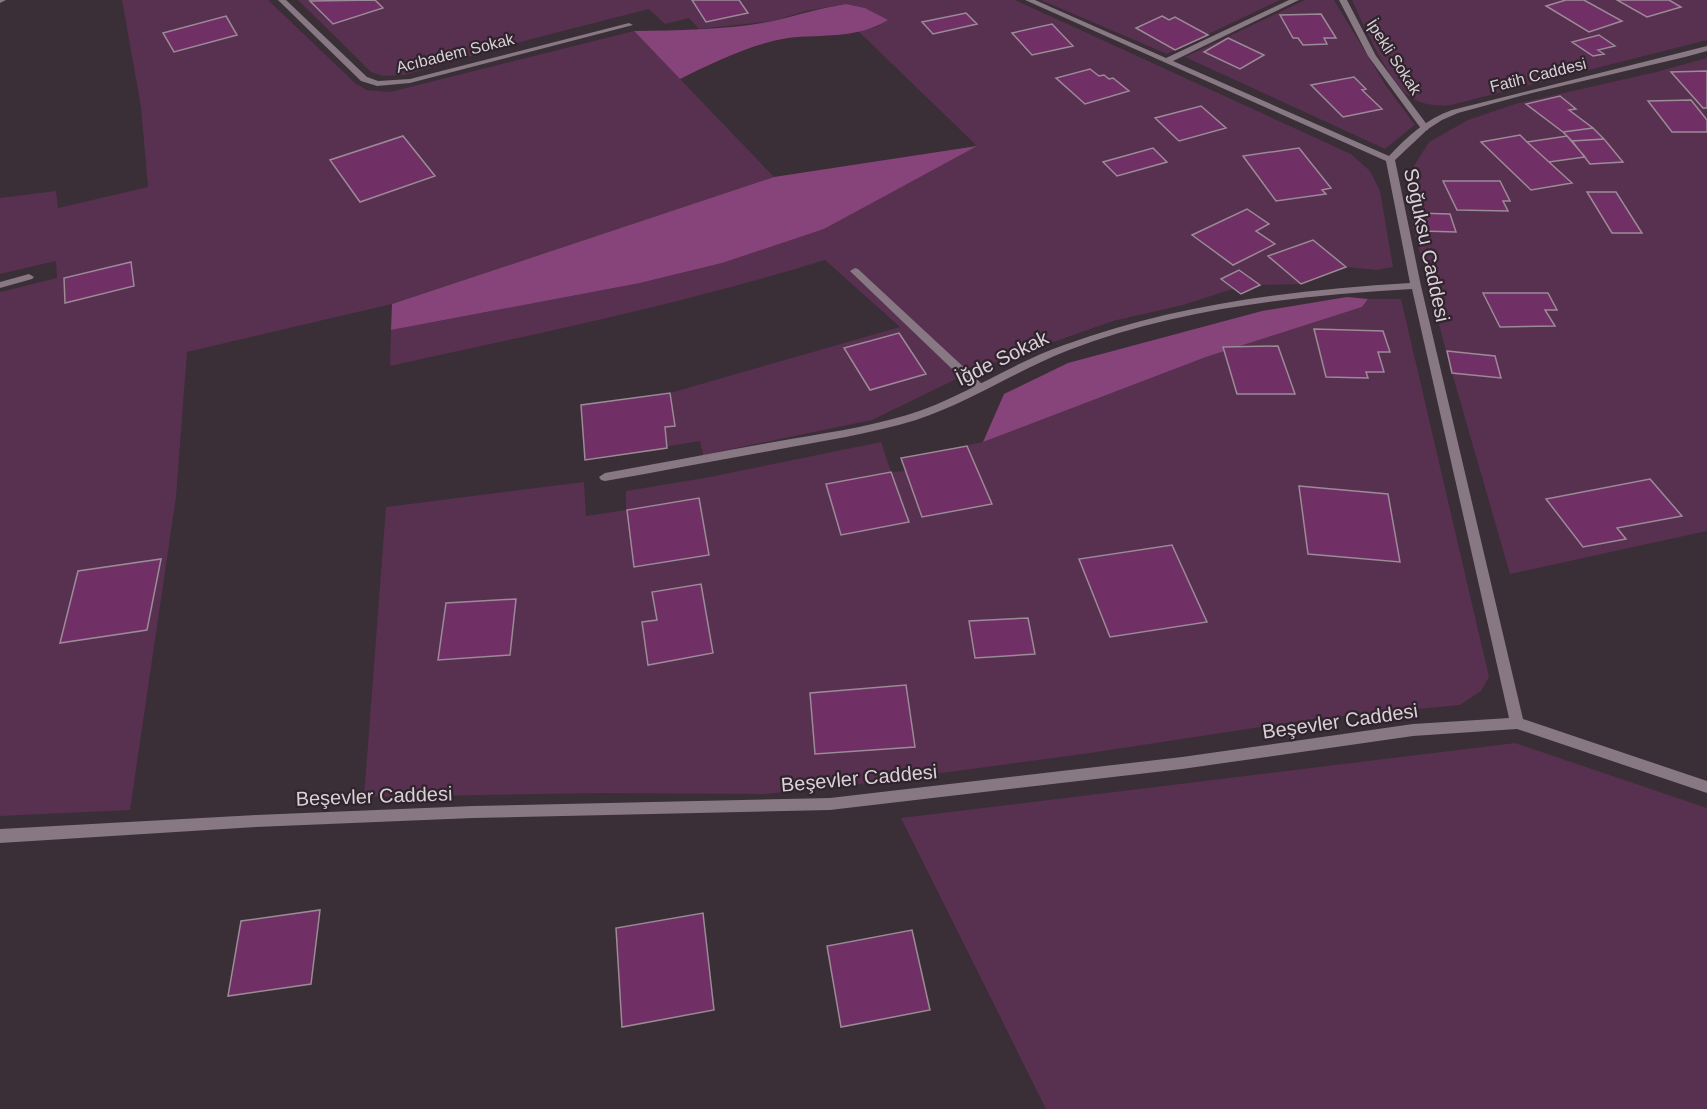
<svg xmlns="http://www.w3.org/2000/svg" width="1707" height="1109" font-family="Helvetica,sans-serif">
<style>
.green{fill:#583050}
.forest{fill:#87447a}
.building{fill:#713065;stroke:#9a8b96;stroke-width:1.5}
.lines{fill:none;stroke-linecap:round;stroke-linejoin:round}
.lane{fill:#877883;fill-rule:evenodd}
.street{fill:#877883;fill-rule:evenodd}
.labels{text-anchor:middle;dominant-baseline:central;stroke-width:4.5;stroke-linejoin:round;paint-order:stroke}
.far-street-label{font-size:16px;fill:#d9d1d7;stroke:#30242d}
.street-label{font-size:20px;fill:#d9d1d7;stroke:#30242d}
</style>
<rect width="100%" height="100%" fill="#3a2e37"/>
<path class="green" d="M122,0H268L355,83L367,90L390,92L634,31L774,177L392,304L187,352L176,497L130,810L0,816V292L57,278L56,261L0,274V198L56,191L58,208L148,187L141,107Z
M298,0H1015L1351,154L1370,171L1380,191L1393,267L1376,270L1346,267L1313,240L1269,256L1301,284L1260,285L1241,294L1233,289L1183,305L1113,321L977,369L872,420L703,455L700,441L585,460L581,405L670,393L900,327L825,260C682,304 536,334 390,366L391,330L640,283L722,263L824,229L976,145L858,31L877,27L887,20L865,8L846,4L806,11L773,21L699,29L689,18L665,24L649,9L535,38L404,75L383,76L371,72Z
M1041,0H1280L1167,54Z
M1305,0H1334L1386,86L1415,125L1385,149L1185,57Z
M1352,0H1707V40L1451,105C1435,107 1415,104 1403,91C1383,68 1364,27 1352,0Z
M1707,58V531L1510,574L1452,373L1413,227L1407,177L1429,142L1468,120L1515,104L1656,72Z
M1368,299H1401L1489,677L1481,691L1460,705L1313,719L1090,753L853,785L765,794L601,793L364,797L386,507L584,482L586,516L626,510V491L710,477L881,442L891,472L905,471L901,458L983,442L1206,357L1362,307Z
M1515,743L1707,808V1109H1046L901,818Z"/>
<path class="forest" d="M846,4L865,8L888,20C858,39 822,34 788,38C751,44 714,62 680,79L634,31C681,30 728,30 773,21C798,15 821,8 846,4Z
M977,146L824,229L722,263L640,283L391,330L392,304L774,177Z
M1347,297L1368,299L1362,307L1206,357L983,442L1004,394L1068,363L1262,311Z"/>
<path class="building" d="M375,0L383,8L333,24L310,1Z
M692,0H739L748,13L706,22Z
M1566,0H1584L1622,21L1589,32L1546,6Z
M1617,0H1669L1681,7L1647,17Z
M966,13L977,24L933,34L922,22Z
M1321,14L1336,38H1324L1327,44L1303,45L1298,38H1293L1280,15Z
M226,16L237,35L174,52L163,33Z
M1162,16L1169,20L1175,17L1208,35L1175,50L1136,28Z
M1052,24L1073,46L1032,55L1012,33Z
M1599,35L1615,46L1598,50L1604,54L1593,56L1572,42Z
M1228,38L1264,55L1240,69L1204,52Z
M1090,69L1099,76L1104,75L1109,79L1113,78L1129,91L1085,104L1056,78Z
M1707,71V108H1703L1671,72Z
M1354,77L1366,89L1362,90L1382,109L1343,117L1311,85Z
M1560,96L1576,109L1569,110L1593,128L1563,132L1526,104Z
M1691,100L1707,120V132H1672L1648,101Z
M1201,106L1226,128L1179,141L1155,118Z
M1593,128L1604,139L1572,141L1563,132Z
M1520,135L1527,142L1572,183L1531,190L1481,142Z
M403,136L435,176L360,202L330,160Z
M1567,136L1585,157L1549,162L1527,142Z
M1604,139L1623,162L1590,164L1572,141Z
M1153,148L1167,162L1117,176L1103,162Z
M1299,148L1331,188L1322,190L1326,194L1276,201L1243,156Z
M1443,181H1500L1510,201H1503L1508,211L1457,210Z
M1587,192H1616L1642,233H1612Z
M1247,209L1269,224L1256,231L1275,244L1233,265L1192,235Z
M1416,213L1450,214L1456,232L1422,231Z
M1313,240L1346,267L1301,284L1268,256Z
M131,262L134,286L65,303L64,278Z
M1239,270L1260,285L1241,294L1221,279Z
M1483,293H1548L1557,310H1545L1555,326L1500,327Z
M1314,329L1383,331L1390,352H1378L1384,372H1366L1368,378L1326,377Z
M899,333L926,374L870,390L844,348Z
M1278,346L1295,394H1237L1223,347Z
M1447,351L1495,356L1501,378L1452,373Z
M670,393L675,426L665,427L667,448L585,460L581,405Z
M967,446L992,504L922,517L901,458Z
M891,472L909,522L841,535L826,484Z
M1650,479L1682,516L1617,528L1626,539L1583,547L1546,499Z
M1299,486L1388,494L1400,562L1308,554Z
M699,498L709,555L634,567L627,510Z
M1172,545L1207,622L1110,637L1079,559Z
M161,559L147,630L60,643L78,571Z
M701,584L713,653L648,665L642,622L657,620L652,592Z
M516,599L510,655L438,660L446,603Z
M1028,618L1035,654L975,658L969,621Z
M906,685L915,747L815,754L810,693Z
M320,910L311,984L228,996L241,921Z
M703,913L714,1010L622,1027L616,928Z
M912,930L930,1010L841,1027L827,946Z"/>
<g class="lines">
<path class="lane" d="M1339,0H1347L1376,56L1428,126V130H1422L1368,56Z
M855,268L858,269L983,385L984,388L983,391H975L852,273L850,271Z"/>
<path class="street" d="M0,0H6L0,3Z
M278,0H286L367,77L378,81L410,79L629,23L633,25L410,83L377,86L361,81Z
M1025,0H1035L1166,58L1289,0H1299L1173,61L1389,156C1407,137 1426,119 1452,110L1707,46V51L1685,57L1532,93L1458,113L1442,120L1428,129L1395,160L1421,286L1523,719L1707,781V793L1517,729L1413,736L1182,769L830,810L473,818L256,827L0,843V829L256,815L473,806L830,798L1182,757L1413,724L1509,718L1412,289C1295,296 1179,308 1069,350C1017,370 970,402 916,420C870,434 822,441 775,450C718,460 662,471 605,481L601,480L599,477L605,473C661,463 718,452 774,442C819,434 864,428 907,415C962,398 1010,364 1064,345C1176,304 1292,290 1410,283L1386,161Z
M29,274L34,277L32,279L0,288V282Z"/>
</g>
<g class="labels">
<g class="far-street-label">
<text transform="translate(455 53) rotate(-14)">Acıbadem Sokak</text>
<text transform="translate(1394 57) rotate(57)">İpekli Sokak</text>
<text transform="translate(1538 75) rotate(-14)">Fatih Caddesi</text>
</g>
<g class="street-label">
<text transform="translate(1427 245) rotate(78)">Soğuksu Caddesi</text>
<text transform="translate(1002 358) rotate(-26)">İğde Sokak</text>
<text transform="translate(1340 721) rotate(-8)">Beşevler Caddesi</text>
<text transform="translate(859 778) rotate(-5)">Beşevler Caddesi</text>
<text transform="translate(374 796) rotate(-2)">Beşevler Caddesi</text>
</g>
</g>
</svg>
